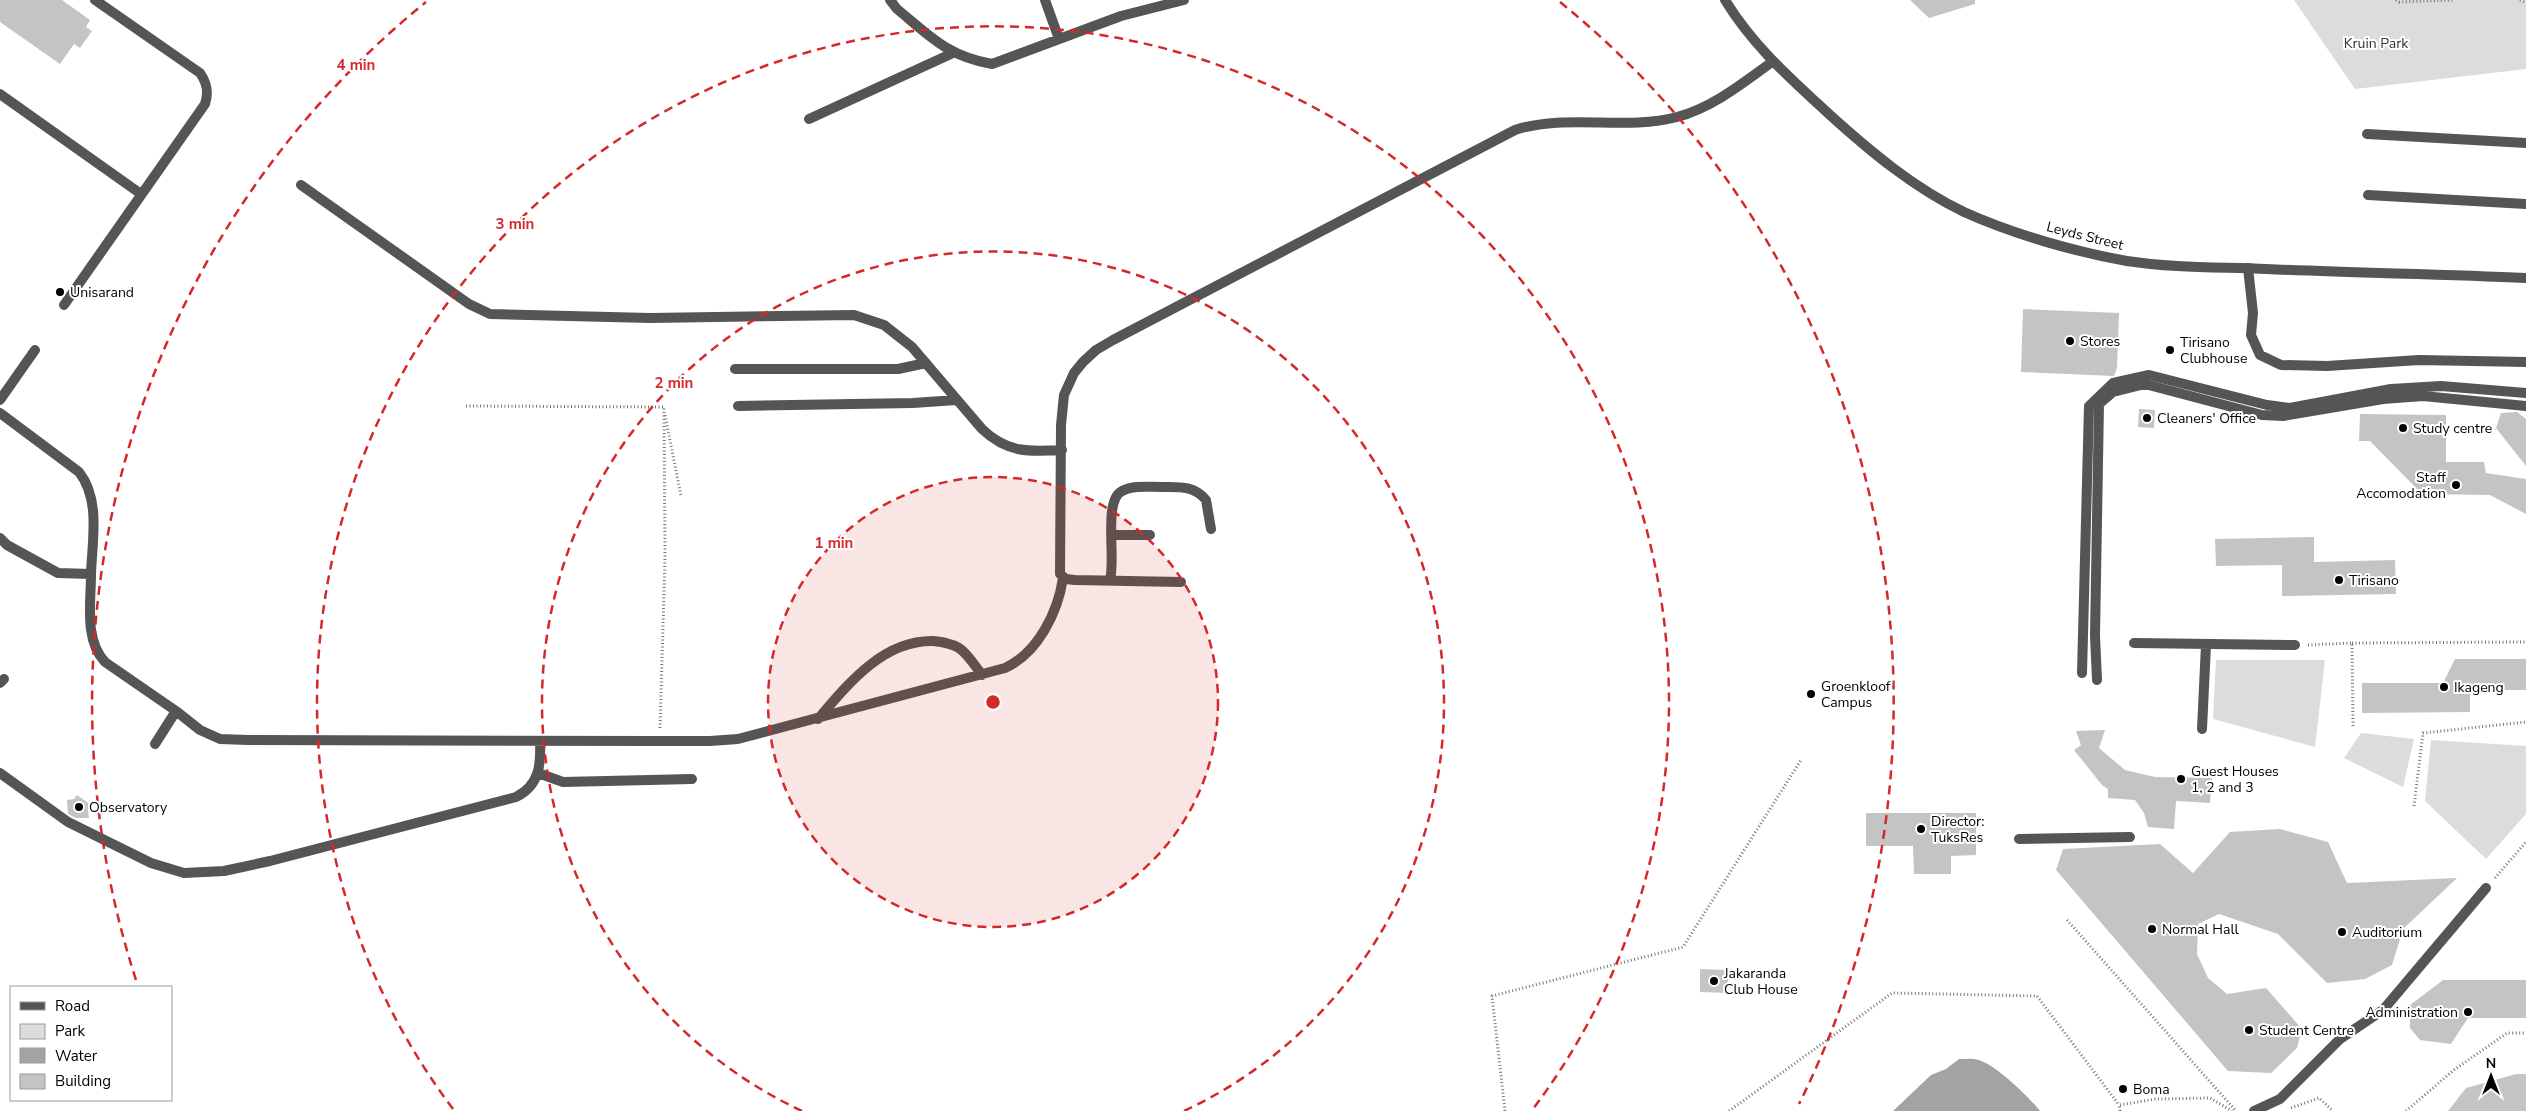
<svg xmlns="http://www.w3.org/2000/svg" width="2526" height="1111" font-family="'Nunito Sans',sans-serif">
<style>
.green{fill:#dcdcdc}
.water{fill:#a3a3a3}
.building{fill:#c4c4c4}
.lines{fill:none;stroke-linecap:round;stroke-linejoin:round}
.path{stroke:#777;stroke-width:3;stroke-dasharray:1 2.5;stroke-linecap:butt}
.service{stroke:#555;stroke-width:10}
.pedestrian{stroke:#555;stroke-width:10}
.minor{stroke:#555;stroke-width:10}
.ring{fill:none;stroke:#d62828;stroke-width:2.5;stroke-dasharray:9 6}
.poi-dot{fill:#000;stroke:#fff;stroke-width:2}
.labels{text-anchor:middle;dominant-baseline:central;stroke-width:4;stroke-linejoin:round;paint-order:stroke}
.park-label{font-size:14px;fill:#333;stroke:#fff}
.street-label{font-size:14px;fill:#000;stroke:#fff}
.poi-label{font-size:14px;fill:#000;stroke:#fff;text-anchor:start}
.centre{fill:#d62828;stroke:#fff;stroke-width:2.5}
.ring-label{font-size:15px;text-anchor:middle;font-weight:bold;fill:#d62828;stroke:#fff;stroke-width:4;stroke-linejoin:round;paint-order:stroke}
</style>
<rect width="100%" height="100%" fill="#fff"/>
<path class="green" d="M2294,0H2526V69L2355,89Z
M2216,660H2325L2315,747L2213,719Z
M2361,733L2414,739L2403,787L2344,758Z
M2431,740L2526,746V814L2486,859L2425,801Z"/>
<path class="water" d="M1959,1059C1965,1059 1973,1058 1979,1060C1997,1066 2028,1096 2040,1111H1893L1931,1075L1946,1069Z"/>
<path class="building" d="M0,0H62L90,20L86,27L92,31L80,48L74,44L60,64L0,22Z
M1910,0H1975V4L1929,18Z
M2023,309L2119,313L2117,368L2114,376L2021,372Z
M2139,409L2155,410L2154,428L2138,427Z
M2517,412L2526,419V466L2496,428L2501,413Z
M2360,414L2446,415V462H2484L2486,473L2526,479V514L2490,495L2422,494L2370,441H2359Z
M2314,537V562L2395,560L2396,594L2282,596V565L2216,566L2215,539Z
M2455,659H2526V690H2470V712L2362,713V683H2443Z
M2105,730L2099,748L2125,770L2155,777L2212,778L2210,803L2176,801L2174,829L2148,827L2144,813L2135,800L2108,798V789L2102,785L2074,750L2081,745L2076,731Z
M77,795L91,805L88,809L89,818H76L68,814L67,800L74,799Z
M1866,813H1976V855L1951,856V874H1914L1913,846H1866Z
M2280,829L2328,842L2347,883L2457,878L2403,929L2392,965L2365,979L2327,983L2278,934L2219,914L2198,924L2197,954L2208,978L2227,994L2266,988L2302,1029L2297,1048L2271,1073L2228,1071L2056,870L2063,849L2160,844L2193,873L2230,832Z
M1700,969L1728,970V993L1700,992Z
M2443,980H2526V1018H2468L2451,1044L2420,1040L2410,1028V1005Z
M2516,1074H2526V1111H2448L2466,1088Z"/>
<g class="lines">
<path class="path" d="M2396,0L2399,2L2453,0
M2520,0L2526,3
M466,406L664,407
M665,415L681,496
M2352,643L2526,642
M2308,645L2352,643L2353,726
M660,728L665,558L664,406
M2414,806L2423,733L2526,722
M2495,878L2526,842
M2067,920L2236,1111
M2291,1108L2319,1098L2333,1111
M1505,1111L1492,996L1683,947L1801,760
M1729,1111L1892,993L2037,996L2119,1105
M2120,1111L2119,1105L2156,1099L2210,1098L2232,1111
M2406,1111L2454,1070L2507,1033H2526"/>
<path class="service" d="M890,0L897,9C930,36 947,56 992,64L1121,16L1184,0
M1045,0L1059,39
M0,94L141,194
M809,119L953,53
M2367,134L2526,143
M301,185L469,304L490,314L650,318L854,315L884,325L912,347L982,429C1007,453 1029,452 1062,450
M2368,195L2526,204
M2248,268L2253,313L2251,335L2260,355L2281,365L2327,366L2419,360L2526,362
M64,305L205,104C209,92 207,83 200,73L95,0
M735,369H898L926,363
M0,400L35,350
M738,406L913,403L956,400
M0,413L79,472C101,500 92,541 91,574L58,573L7,545L0,538
M1112,535H1150
M91,574C91,602 84,640 105,662L176,711L200,730L220,739L248,740L655,741H710L738,739L1005,668C1038,653 1058,612 1063,578
M1110,579C1116,560 1103,500 1122,491C1133,485 1149,487 1161,487C1178,487 1194,485 1206,500L1211,529
M1181,582L1075,580L1066,579L1060,574L1061,425L1064,395L1074,373L1083,362L1096,350L1113,340L1515,130C1568,113 1624,131 1677,117C1712,108 1743,83 1772,62
M2134,643L2295,645
M2097,680L2095,636L2099,404L2113,392L2145,384L2262,415L2283,416L2383,399L2423,396L2526,406
M0,683L4,679
M818,719C848,684 883,640 933,641C942,642 951,643 959,648C968,654 975,666 982,675
M2202,729L2206,645
M155,744L176,711
M0,773L68,822L151,863L184,873L224,871L270,861L516,797C540,785 541,764 540,741
M538,773L563,782L692,779
M2019,839L2130,837"/>
<path class="pedestrian" d="M2082,673L2089,406L2113,383L2149,375L2267,405L2290,408L2391,389L2441,386L2526,393
M2254,1111L2280,1099L2340,1039L2383,1010L2486,888"/>
<path class="minor" d="M1725,0C1753,46 1791,79 1830,115C1871,152 1914,188 1964,212C2013,234 2075,252 2127,261C2173,268 2220,267 2266,269C2353,273 2439,274 2526,278"/>
</g>
<circle cx="993" cy="702" r="225" fill="#d62828" fill-opacity=".12"/>
<g class="ring">
<circle cx="993" cy="702" r="225"/>
<path d="M802 1111A451 451 0 1 1 1184 1111"/>
<path d="M453 1109A676 676 0 1 1 1533 1109"/>
<path d="M136 980A901 901 0 0 1 426 2M1560 2A901 901 0 0 1 1799 1104"/>
</g>
<g class="poi-dot">
<circle cx="60" cy="292" r="5"/>
<circle cx="2070" cy="341" r="5"/>
<circle cx="2170" cy="350" r="5"/>
<circle cx="2147" cy="418" r="5"/>
<circle cx="2403" cy="428" r="5"/>
<circle cx="2456" cy="485" r="5"/>
<circle cx="2339" cy="580" r="5"/>
<circle cx="2444" cy="687" r="5"/>
<circle cx="1811" cy="694" r="5"/>
<circle cx="2181" cy="779" r="5"/>
<circle cx="79" cy="807" r="5"/>
<circle cx="1921" cy="829" r="5"/>
<circle cx="2152" cy="929" r="5"/>
<circle cx="2342" cy="932" r="5"/>
<circle cx="1714" cy="981" r="5"/>
<circle cx="2468" cy="1012" r="5"/>
<circle cx="2249" cy="1030" r="5"/>
<circle cx="2123" cy="1089" r="5"/>
</g>
<g class="labels">
<g class="park-label">
<text x="2376" y="43">Kruin Park</text>
</g>
<g class="street-label">
<text transform="translate(2085 236) rotate(14)">Leyds Street</text>
</g>
<g class="poi-label">
<text x="70" y="292">Unisarand</text>
<text x="2080" y="341">Stores</text>
<text x="2180" y="342">Tirisano<tspan x="2180" dy="16">Clubhouse</tspan></text>
<text x="2157" y="418">Cleaners' Office</text>
<text x="2413" y="428">Study centre</text>
<text x="2446" y="477" text-anchor="end">Staff<tspan x="2446" dy="16">Accomodation</tspan></text>
<text x="2349" y="580">Tirisano</text>
<text x="1821" y="686">Groenkloof<tspan x="1821" dy="16">Campus</tspan></text>
<text x="2454" y="687">Ikageng</text>
<text x="2191" y="771">Guest Houses<tspan x="2191" dy="16">1, 2 and 3</tspan></text>
<text x="89" y="807">Observatory</text>
<text x="1931" y="821">Director:<tspan x="1931" dy="16">TuksRes</tspan></text>
<text x="2162" y="929">Normal Hall</text>
<text x="2352" y="932">Auditorium</text>
<text x="1724" y="973">Jakaranda<tspan x="1724" dy="16">Club House</tspan></text>
<text x="2458" y="1012" text-anchor="end">Administration</text>
<text x="2259" y="1030">Student Centre</text>
<text x="2133" y="1089">Boma</text>
</g>
</g>
<circle cx="993" cy="702" r="8" class="centre"/>
<g class="ring-label">
<text x="356" y="70">4 min</text>
<text x="515" y="229">3 min</text>
<text x="674" y="388">2 min</text>
<text x="834" y="548">1 min</text>
</g>
<rect x="10" y="986" width="162" height="115" fill="#ffffff" stroke="#999999"/>
<rect x="20" y="1002" width="25" height="8" fill="#555555" stroke="#999999"/>
<text x="55" y="1011" font-size="15" fill="#000000">Road</text>
<rect x="20" y="1024" width="25" height="15" fill="#dcdcdc" stroke="#999999"/>
<text x="55" y="1036" font-size="15" fill="#000000">Park</text>
<rect x="20" y="1048" width="25" height="15" fill="#a3a3a3" stroke="#999999"/>
<text x="55" y="1061" font-size="15" fill="#000000">Water</text>
<rect x="20" y="1074" width="25" height="15" fill="#c4c4c4" stroke="#999999"/>
<text x="55" y="1086" font-size="15" fill="#000000">Building</text>
<g transform="translate(2491 1076)" stroke="#ffffff" stroke-width="4" paint-order="stroke">
<path d="M0-4L9 19L0 12L-9 19Z" fill="#000000"/>
<text y="-8" font-size="14" font-weight="bold" text-anchor="middle" fill="#000000">N</text>
</g>
</svg>
